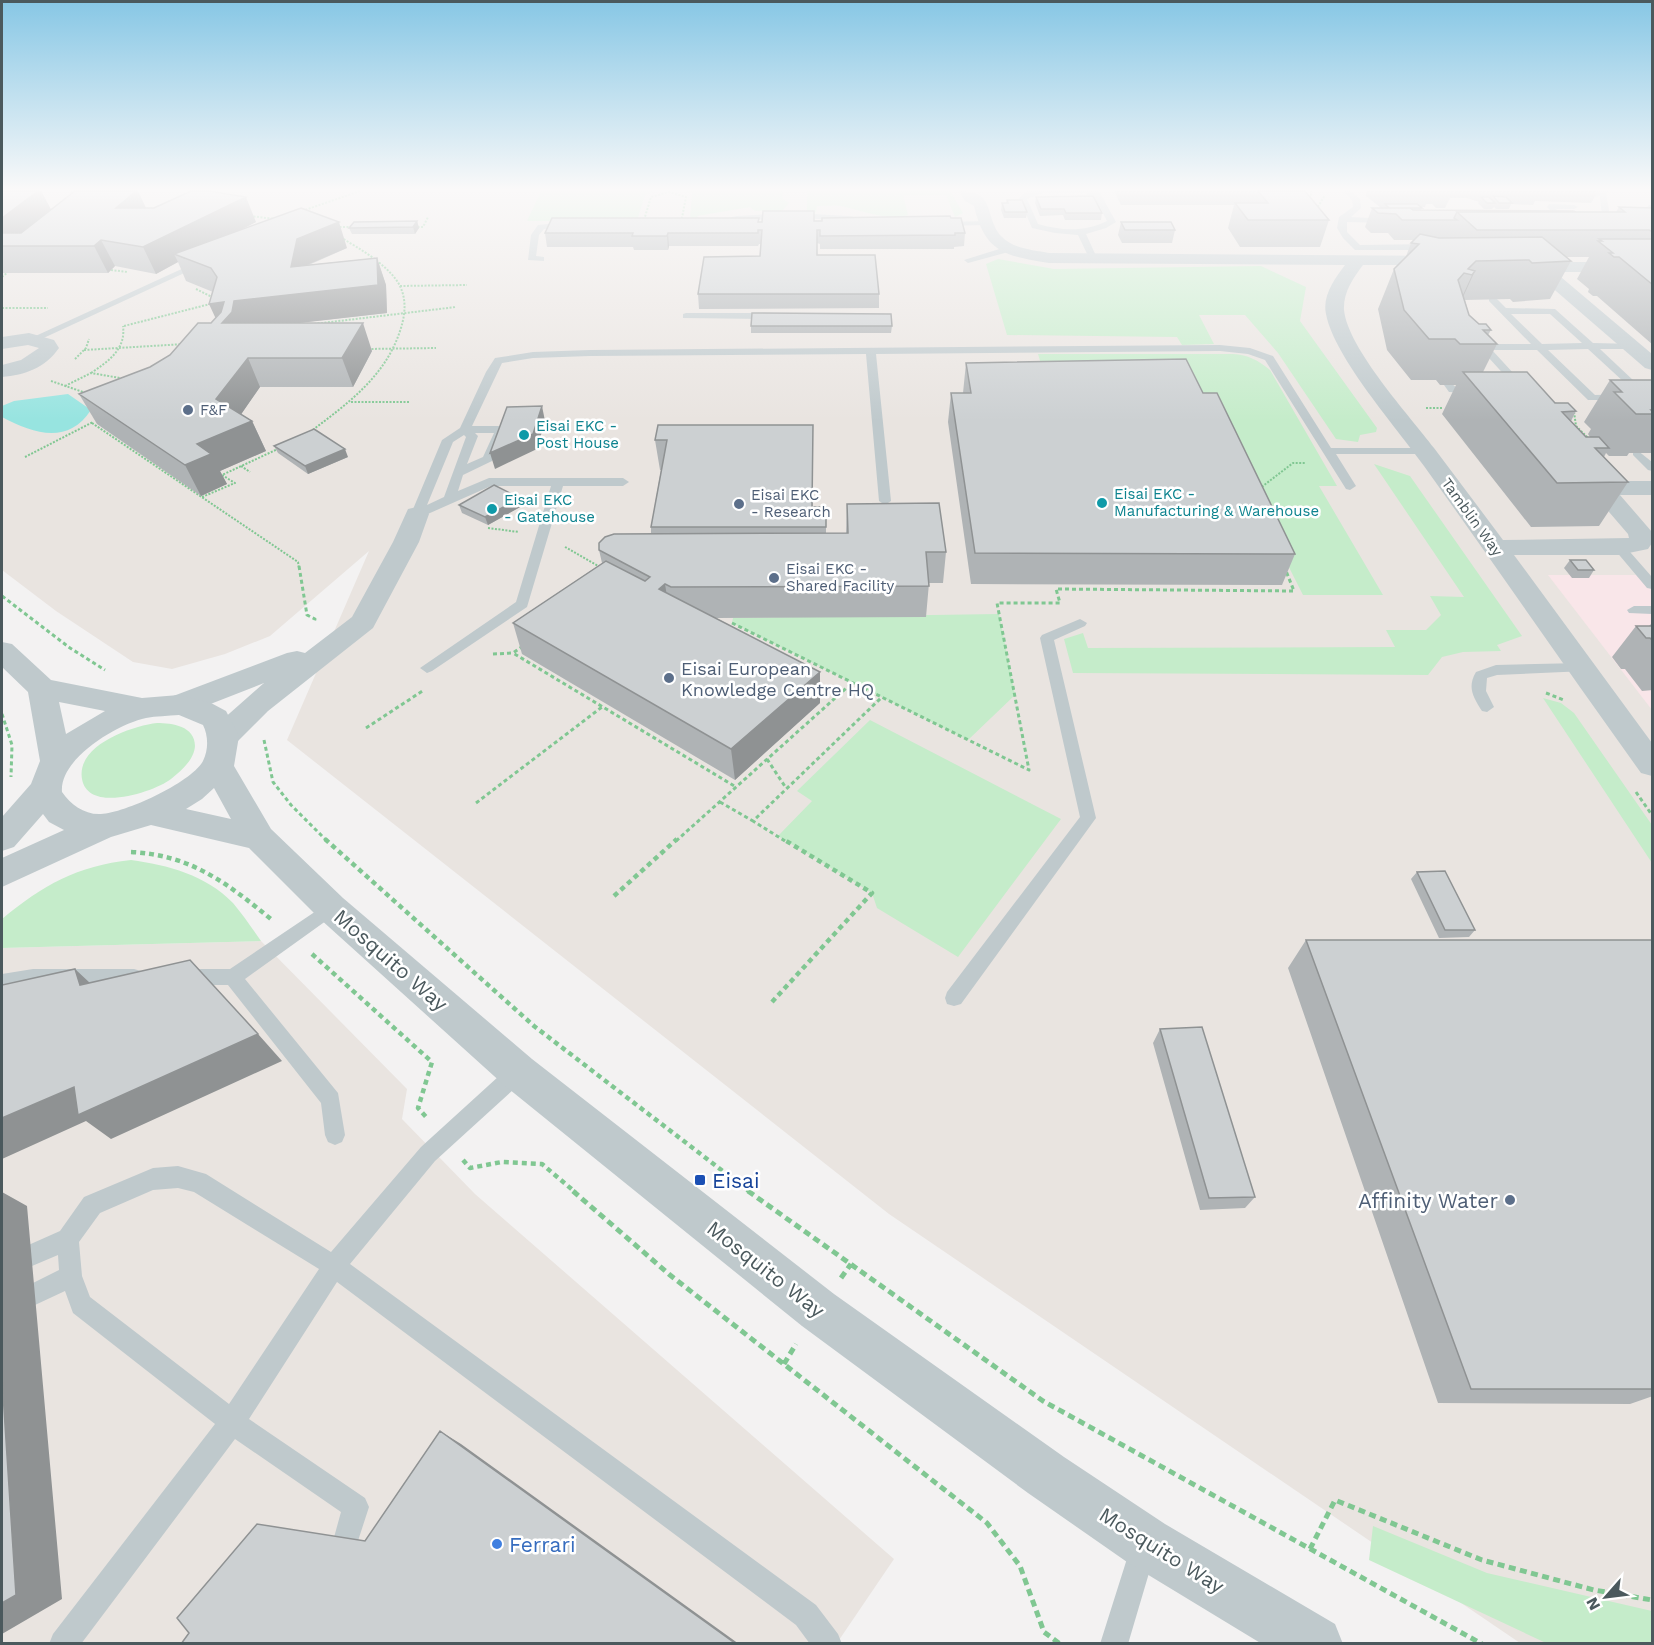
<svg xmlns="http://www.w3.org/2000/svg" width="1654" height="1645" font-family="'Work Sans',sans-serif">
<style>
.commercial{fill:#e9e4e0}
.medical{fill:#f9e6e9}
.green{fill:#c5ecca}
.water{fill:#97e4e0}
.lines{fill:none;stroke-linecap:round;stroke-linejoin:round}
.path-far3{stroke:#80c792;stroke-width:2;stroke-dasharray:2 1.5;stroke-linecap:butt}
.path-far2{stroke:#80c792;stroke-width:3;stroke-dasharray:4 3;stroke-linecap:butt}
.path-far1{stroke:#80c792;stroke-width:4.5;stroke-dasharray:5 4;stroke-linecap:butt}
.path{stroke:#80c792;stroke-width:5;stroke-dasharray:7 4.5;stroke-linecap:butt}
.service{fill:#bfc9cc;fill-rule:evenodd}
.minor{fill:#bfc9cc;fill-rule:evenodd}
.tertiary{fill:#bfc9cc;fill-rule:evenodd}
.wall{fill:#afb3b5}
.shaded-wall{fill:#8f9293}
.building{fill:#ccd0d2;stroke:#8f9293;stroke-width:1.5}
.service-dot{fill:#5c6f8a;stroke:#fff;stroke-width:2}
.culture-dot{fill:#0f9aa8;stroke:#fff;stroke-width:2}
.transit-dot{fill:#1a4fb4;stroke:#fff;stroke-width:2}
.shop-dot{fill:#3f7fe0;stroke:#fff;stroke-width:2}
.labels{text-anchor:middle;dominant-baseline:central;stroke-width:5;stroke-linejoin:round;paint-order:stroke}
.far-service-label{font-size:15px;fill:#4e5e75;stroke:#fff;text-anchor:start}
.far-culture-label{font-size:15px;fill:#0d838f;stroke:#fff;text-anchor:start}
.far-street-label{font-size:15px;fill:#4b595d;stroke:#fff}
.service-label{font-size:18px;fill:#4e5e75;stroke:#fff;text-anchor:start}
.near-street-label{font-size:21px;fill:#4b595d;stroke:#fff}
.near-transit-label{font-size:21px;fill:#164399;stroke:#fff;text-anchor:start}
.near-service-label{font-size:21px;fill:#4e5e75;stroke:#fff;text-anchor:end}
.near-shop-label{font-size:21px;fill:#366cbe;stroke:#fff;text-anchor:start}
</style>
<rect width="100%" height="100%" fill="#f3f2f2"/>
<path class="commercial" d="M2,191H1652V1643H1520L889,1214L287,740L369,551L270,636L225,654L172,669L133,662L56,611L2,570Z
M261,941L407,1089L402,1119L475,1194L894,1559L837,1643H2V948Z"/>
<path class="medical" d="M1548,575H1652V710Z"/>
<path class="green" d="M541,191H654L645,195L637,221H527Z
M685,191H783L782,198L789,203L782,211H755L750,207L697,216L701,221L690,220L692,193Z
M807,191H950L963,213L955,217L946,195H903L908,215C889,222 861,210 841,206C833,205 825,206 817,206L816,212H807Z
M998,259L1054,269L1261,266L1306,287L1300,321L1377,428L1376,432L1360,435L1358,442L1336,439L1278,353L1245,315H1199L1214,344L1182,345L1177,337L1007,335L986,264Z
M1038,354H1233C1248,355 1258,360 1270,370L1337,486H1319L1383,595H1303L1227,445L1044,374Z
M1374,464L1410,476L1522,636L1497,645L1501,651L1463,652L1442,657L1428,675L1073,673L1064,639L1083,633L1088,648L1395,647L1386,630H1426L1441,615L1430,596L1464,597Z
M999,614L1015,695L968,740L732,623L733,618Z
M1543,698L1561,703L1574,713L1652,825V863Z
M870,720L1061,819L958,957L877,908L872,893L778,836L812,801L797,791Z
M157,723C172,723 195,726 195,746C194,760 181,771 171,779C154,792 88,814 82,779C76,745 132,726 157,723Z
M131,860C168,865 206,875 233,903C243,915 252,928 261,941L2,948V919C43,885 77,866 131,860Z
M1373,1526L1487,1573L1652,1611V1643H1546L1369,1560Z"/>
<path class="water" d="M68,394L91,410C68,445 34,434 2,417V406L14,401Z"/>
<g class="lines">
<path class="path-far3" d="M1307,201L1311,196V191
M1316,210L1325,195
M302,211L360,191
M250,216L275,219
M644,220L651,197L669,192L686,197L681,223
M336,227H352
M414,227H423L428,217
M111,270L128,272
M2,277L7,273
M400,286L467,285
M196,289L216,299
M2,308H48
M314,324L456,307
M124,326L214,303
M368,349L436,348
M84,350L185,344
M75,359L86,348L89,339
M91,373C109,361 126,349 123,326
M51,381L86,393
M65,386L91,373L126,379
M351,402H410
M1426,408H1442
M1574,412L1576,426L1591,441
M92,423L298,562L299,568
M310,432C347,404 385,377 400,331C405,316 407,301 400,286C389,265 360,249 340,237
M25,457L93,422
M241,466L250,472
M1259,489L1293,463H1306
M202,497L235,483L222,475L280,448
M488,528L519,532
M565,547L600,567"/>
<path class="path-far2" d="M299,566L307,615L315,619L314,623
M2,596L70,648L105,670
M732,623L1029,770L997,603H1060L1056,589L1294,591L1286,571
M523,646L513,653L736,787
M493,654L513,653
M1546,693L1564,700
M2,714L12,745L11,777
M366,728L424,690
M264,740L273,782L291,805L327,841
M767,759L786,788
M1636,792L1652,815
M720,802L753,821
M476,803L602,707
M676,841L853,682
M785,841L753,821L882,697"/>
<path class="path-far1" d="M325,839L534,1026L750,1192
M131,852C191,855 227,883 272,920
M614,896L677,839
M312,954L432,1062L418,1108L427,1118
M772,1002L872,893L783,839
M463,1160L470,1168L502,1162L542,1164L575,1192"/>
<path class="path" d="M573,1191L670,1275L987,1523L1020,1566L1044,1632L1060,1644
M748,1191L1043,1401L1482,1644
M841,1278L851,1264
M784,1364L796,1344
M1310,1549L1335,1500L1482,1560L1594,1590L1652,1600"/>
<path class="service" d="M1027,191H1099L1116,222L1106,228L1086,234L1097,258L1096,260H1090L1078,235L1055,233L1032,228L1019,198ZM1042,193H1086L1094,208L1100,207L1107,221C1085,232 1062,231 1038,224L1027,199Z
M1343,191H1351L1360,199L1361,208L1351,217L1389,219L1393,221L1389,223L1347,222V232L1360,245L1432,244L1436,247L1432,250H1355L1343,238L1337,228L1339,217L1353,207L1352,200Z
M1599,191L1606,192L1610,217L1606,219H1587V215H1602Z
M1549,204L1574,205L1578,207L1574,209H1556L1561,215L1557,217L1547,207Z
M1649,205H1652V221L1642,212Z
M793,213L849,216L872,221L868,223L793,217L718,223L714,221L737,216Z
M989,221V225H986L942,226L938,224L942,222Z
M569,222L573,224L572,226L544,229L539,235L536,256L544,257V261L528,260L531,235L538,225Z
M1009,246L1012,247V251L968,263L964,260Z
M199,261L206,263L37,341L29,339Z
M1489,297H1495L1506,308L1555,309L1593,343L1636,344V348L1632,349H1600L1651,397L1646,400H1588L1537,350H1492L1527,388L1518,390L1479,347L1484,344H1531L1489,301ZM1511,314H1550L1582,343L1542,344ZM1588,349L1637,394L1595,395L1548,350Z
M686,313H772L777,316L772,319L683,318V314Z
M1220,345L1250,348L1273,356L1331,448H1425L1431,451L1425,454H1336L1356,486L1350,490L1346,489L1265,360L1248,354L1220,351L876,354L891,501L885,505L879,501L866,354L590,356L533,358L502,363L472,426H501L507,429L492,461L463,475L458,491L489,478H623L629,482L623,486H563L527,607L432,671L427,673L420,668L516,602L551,486H491L421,517H413L411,514L442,440L460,428L486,372L495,358L533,352L590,350ZM475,433H494L483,457L467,464L478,436ZM464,435L466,437L444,497L427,505L453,442Z
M1449,382L1456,387H1475L1480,390L1475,393L1449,392L1444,385Z
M1637,450L1652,462V471L1648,470L1633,455V451Z
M1619,543L1623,544L1652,577V589L1647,588L1615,550L1613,547L1615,544Z
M1634,606H1652V614L1629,613L1627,610Z
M1080,619L1087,623L1085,626L1054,640L1096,818L961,1004L954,1006L947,1004L945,998L947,992L1080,817L1040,638L1042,635Z
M1581,663L1586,665L1588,668L1586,671L1497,675L1487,678L1486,691L1494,707L1487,712L1482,711C1473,697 1467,687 1476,672L1496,665Z
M331,901L337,903L340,908L337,913L245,979L338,1093L345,1135L342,1142L335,1145L328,1142L325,1135L321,1103L228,985H184L177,983L175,977L177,971L184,969H230Z
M33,969H134L141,971L143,977L141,983L134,985H33L2,990V974Z
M518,1063L525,1065L528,1072L525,1079L435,1161L350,1264L816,1605L838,1634L842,1644H810L796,1625L337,1282L249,1419L365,1498L369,1507L355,1550L346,1554L337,1550L333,1541L341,1512L235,1439L81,1644H49L53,1634L215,1424L73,1313L65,1291L35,1305L27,1302L24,1294L27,1286L59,1270L58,1255L32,1266L24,1263L21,1255L24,1247L60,1231L84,1197L153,1168L178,1166L206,1174L331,1252L421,1147L511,1065ZM178,1188L194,1192L319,1269L229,1404L90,1297L82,1276L79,1242L100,1213L153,1190Z
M1144,1533L1153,1537L1157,1546L1128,1644H1100L1131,1546L1135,1537Z"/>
<path class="minor" d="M959,191C996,190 984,216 1001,236C1013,249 1033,250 1049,253L1454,256L1457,260L1454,264L1448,265H1363C1353,278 1343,293 1344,310C1348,349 1410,416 1434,448C1457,479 1480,509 1503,540L1629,538L1628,534L1572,469L1576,464C1592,460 1597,470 1607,481H1652V495H1620L1652,532V543L1648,549L1619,555H1514L1652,743V776L1641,773C1568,671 1497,568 1424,466C1397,428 1334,357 1326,314C1322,296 1335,278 1345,265L1049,263C1006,256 985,253 974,206L965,201Z
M1565,191H1610C1602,199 1573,199 1565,191Z
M1524,262H1652V272H1555L1652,354V370L1645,368L1534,272L1518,271L1515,267L1518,263Z
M29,333L54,340L59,348C45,368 25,375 2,377V365L21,360L39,348L28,345L2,349V337Z
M417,507L426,509L429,514L419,542L373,628L268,711L235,744L224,747L213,744L209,736L213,728L264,683L190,712L179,715L168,712L164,705L168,698L287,653L297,651L305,653L352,617L393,542L408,509Z"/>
<path class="tertiary" d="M2,642L12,644L51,680L142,698L179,695L211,703L226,711L239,736L234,766L271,829L343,898L532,1059L834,1294L1064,1457L1165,1524L1335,1624L1343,1644H1262L1127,1562L1028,1493L802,1326L504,1085L319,918L249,848L151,825L111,837L2,887V858L64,830L49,822L43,814L14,847L2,851V817L31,784L40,761L28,692L2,667ZM59,702L105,711L66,734ZM179,715L203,725C208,735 209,749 203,761C192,782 125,813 101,814C85,815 71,805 62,792C59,759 117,724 146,718C156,716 168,716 179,715ZM214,788L231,819L186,809L202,799Z"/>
</g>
<path class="wall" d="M2,191H41L51,210L71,194L70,191H138L146,208L256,222L240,230L347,248L309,265L377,258L386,285L387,313L297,323L372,351L353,387H260L241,414L252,421L266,451L220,471L227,484L201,496L97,424L79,394L150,367L170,355L211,323L216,318L213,292L186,281L178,262L156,274L115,266L108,273H2Z
M1114,191H1305L1329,220L1320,247H1240L1228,228L1234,205H1121Z
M1367,191H1598L1591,203L1535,201L1533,205L1511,204L1509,209H1496L1494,207L1492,209H1484L1478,203L1479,202L1467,198H1450L1445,208H1436L1432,204H1426L1425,207H1420L1422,208L1421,210L1616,212L1619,207L1653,208V345L1597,296H1593L1588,292L1589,289L1577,279L1589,257H1566L1571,261L1550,299L1513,302L1510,299L1465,300L1469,315L1479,324L1491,330L1488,335L1497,344L1483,372L1576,411L1571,421L1586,437H1590L1588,434L1591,429L1584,422L1610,380H1653V453H1629L1627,456H1609L1606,453L1604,457L1628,482L1599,526L1531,527L1442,414L1456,385H1440L1436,380H1411L1387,350L1378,309L1394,269L1405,259L1411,243L1414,240H1394L1388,233H1371L1365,227L1372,208H1381L1366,196Z
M1036,197L1102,213L1101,220H1065L1063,215L1040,216L1035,203Z
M1007,200L1027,212L1026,218H1004L1001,210L1002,203H1006Z
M951,218L965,233L964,246L954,247V249H820V244L817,243V255L879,294V308L699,309L698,294L760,256L761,244H759L758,246H669L668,250H634L633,247H547L545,233L759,222Z
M417,221L419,228L415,234H352L349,228Z
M1121,222L1175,230L1172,243H1122L1118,235Z
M751,326H892L891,333H751Z
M966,363L1203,393L1295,554L1282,585L971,584L948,422L951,393H963Z
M658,425L813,455L812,507H826V533H846L847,504L946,552L943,583H929L926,617L716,618L820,672V703L735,780L522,654L513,623L602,563L599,550L651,533V527L661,470H660L655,440Z
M274,446L348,457L308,474L278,453Z
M459,505L522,506L488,525L462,513Z
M1570,560L1594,570L1589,578H1572L1564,568Z
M1652,623H1653V690L1642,691L1625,669H1621L1612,657L1636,626H1649Z
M1417,872L1475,930L1469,937L1439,938L1411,879Z
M1306,940L1653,942V1396L1630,1404L1438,1403L1288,968Z
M1160,1029L1255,1197L1245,1208L1200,1210L1153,1043Z"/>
<path class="shaded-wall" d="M38,191H41L54,215L2,246V218Z
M136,191H138L149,215L116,208Z
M246,197L256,222L185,259L174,254L178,262L156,274L143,247Z
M417,221L419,228L415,234L413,227Z
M339,222L347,248L307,265L377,258L386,285L387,313L222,332L209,304L234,301L291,267L297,239Z
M668,233L669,246L668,250L667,236Z
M101,240L115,266L108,273L94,246Z
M1475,271L1457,310L1454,315L1472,275Z
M363,323L372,351L353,387L342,358Z
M248,358L260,387L231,429L216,399Z
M542,406L545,421L537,449L495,469L490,453Z
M252,421L266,451L220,471L227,484L201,496L185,465L197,444Z
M813,425V455L812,527V507Z
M345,449L348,457L308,474L305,466Z
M520,498L522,506L488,525L485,517Z
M665,584L670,615L659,589Z
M820,672V703L735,780L731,749Z
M75,969L105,997L80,985Z
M258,1034L282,1061L111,1139L86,1121L2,1159V1118L74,1087Z
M2,1192L27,1206L62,1599L2,1634Z
M440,1431L461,1444L739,1644H736Z"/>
<path class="building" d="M2,191H38L2,218Z
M75,191H136L116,208H154L191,191H209L246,197L143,247L101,240L94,246H2V233H21Z
M1258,191H1305L1329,220H1248L1235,203H1268Z
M1093,196L1102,213H1066L1064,209H1041L1036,197Z
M1493,196L1506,197L1512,203H1499Z
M1481,197H1489L1495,203H1487Z
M1007,200H1022L1027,212H1005L1002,203H1008Z
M1385,204H1417L1422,208H1389Z
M1619,207L1653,208V232L1649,230H1477L1457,212H1625Z
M301,208L339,222L297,239L291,267L377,258L378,285L234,301L232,312L222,323H363L342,358H248L216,399L252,421L197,444L211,454L185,465L79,394L150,367L170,355L198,323H211L221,312L224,302L209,304L217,277L211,268L174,254Z
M1372,208H1410L1413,210L1573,211L1576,212H1457L1454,218L1457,220H1402L1396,214L1378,213Z
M763,211H814V221H822V218L950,216L951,218H961L965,233H955V235L820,236V230H817V255H875L879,294H698L704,257L760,256L762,230H758V233H668L667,236H632L633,233H545L552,218H759L758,222H762Z
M417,221L413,227L349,228L354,222Z
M1121,222H1171L1175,230H1125Z
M1420,234L1439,238L1542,237L1571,261L1532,263L1529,260L1476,261L1468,269L1475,271L1472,275L1464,273L1458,280L1469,315L1479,324H1486L1491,330H1483L1497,344H1460L1455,339H1429L1404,310L1394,269L1419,244L1411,243Z
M1599,239H1653V285L1619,257H1614L1609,253H1613L1598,241H1602Z
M752,313L891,314L892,326H751Z
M1186,359L1203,393H1217L1295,554L975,553L951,393H971L966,363Z
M1463,372H1527L1555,403H1568L1576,411L1562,412L1586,437H1599L1609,448H1595L1628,482L1557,483Z
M1610,380H1653V410H1651L1653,412V414H1636L1614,392H1622Z
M542,406L533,434L490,453L507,407Z
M658,425H813L812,507H826V527H651L667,440H655Z
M314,429L345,449L305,466L274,446Z
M494,485L520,498L485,517L459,505Z
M939,503L946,552H926L929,586L671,587L665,584L659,589L820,672L731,749L513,623L606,561L645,581L650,577L599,550V543L605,537L614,534L848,533L847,504Z
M1570,560H1586L1594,570H1578Z
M1636,626H1653V641L1650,638H1646Z
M1445,871L1475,930H1445L1417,872Z
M1306,940H1651L1653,942V1389H1471Z
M190,960L258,1034L78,1115L74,1087L2,1118V985L75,969L80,985Z
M1202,1027L1255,1197L1209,1198L1160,1029Z
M2,1378L16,1595L2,1603Z
M440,1431L736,1644H181L189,1633L177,1618L257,1524L365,1541Z"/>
<linearGradient id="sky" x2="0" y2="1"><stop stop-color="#87c7e5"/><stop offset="0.45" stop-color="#faf9f9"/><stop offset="1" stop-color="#faf9f9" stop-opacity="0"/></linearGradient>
<rect width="1654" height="421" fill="url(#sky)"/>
<g class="service-dot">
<circle cx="188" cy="410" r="6"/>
<circle cx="739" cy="504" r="6"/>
<circle cx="774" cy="578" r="6"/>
<circle cx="669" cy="678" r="6"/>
<circle cx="1510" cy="1200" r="6"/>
</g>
<g class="culture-dot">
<circle cx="524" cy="435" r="6"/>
<circle cx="1102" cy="503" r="6"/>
<circle cx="492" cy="509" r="6"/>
</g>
<rect class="transit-dot" x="694" y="1174" width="12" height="12" rx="3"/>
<circle class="shop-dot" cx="497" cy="1544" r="6"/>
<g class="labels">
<g class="far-service-label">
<text x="200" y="410">F&amp;F</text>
<text x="751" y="495">Eisai EKC<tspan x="751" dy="17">- Research</tspan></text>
<text x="786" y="569">Eisai EKC -<tspan x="786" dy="17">Shared Facility</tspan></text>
</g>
<g class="far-culture-label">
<text x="536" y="426">Eisai EKC -<tspan x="536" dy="17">Post House</tspan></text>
<text x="1114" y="494">Eisai EKC -<tspan x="1114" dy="17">Manufacturing &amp; Warehouse</tspan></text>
<text x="504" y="500">Eisai EKC<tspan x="504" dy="17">- Gatehouse</tspan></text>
</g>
<g class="far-street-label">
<text transform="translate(1472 517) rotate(54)">Tamblin Way</text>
</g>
<g class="service-label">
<text x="681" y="668">Eisai European<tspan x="681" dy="21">Knowledge Centre HQ</tspan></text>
</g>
<g class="near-street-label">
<text transform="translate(391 960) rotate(41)">Mosquito Way</text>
<text transform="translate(766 1269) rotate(38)">Mosquito Way</text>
<text transform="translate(1162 1550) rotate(32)">Mosquito Way</text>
</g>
<g class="near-transit-label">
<text x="712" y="1180">Eisai</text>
</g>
<g class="near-service-label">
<text x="1498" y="1200">Affinity Water</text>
</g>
<g class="near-shop-label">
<text x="509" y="1544">Ferrari</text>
</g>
</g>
<rect width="1654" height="1645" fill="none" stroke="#4b595d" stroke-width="6"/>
<g transform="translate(1606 1597) rotate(242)" stroke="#ffffff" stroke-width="4.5" paint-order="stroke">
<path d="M0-4.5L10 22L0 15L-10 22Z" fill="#4b595d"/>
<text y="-9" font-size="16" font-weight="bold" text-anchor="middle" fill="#4b595d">N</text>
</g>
</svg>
